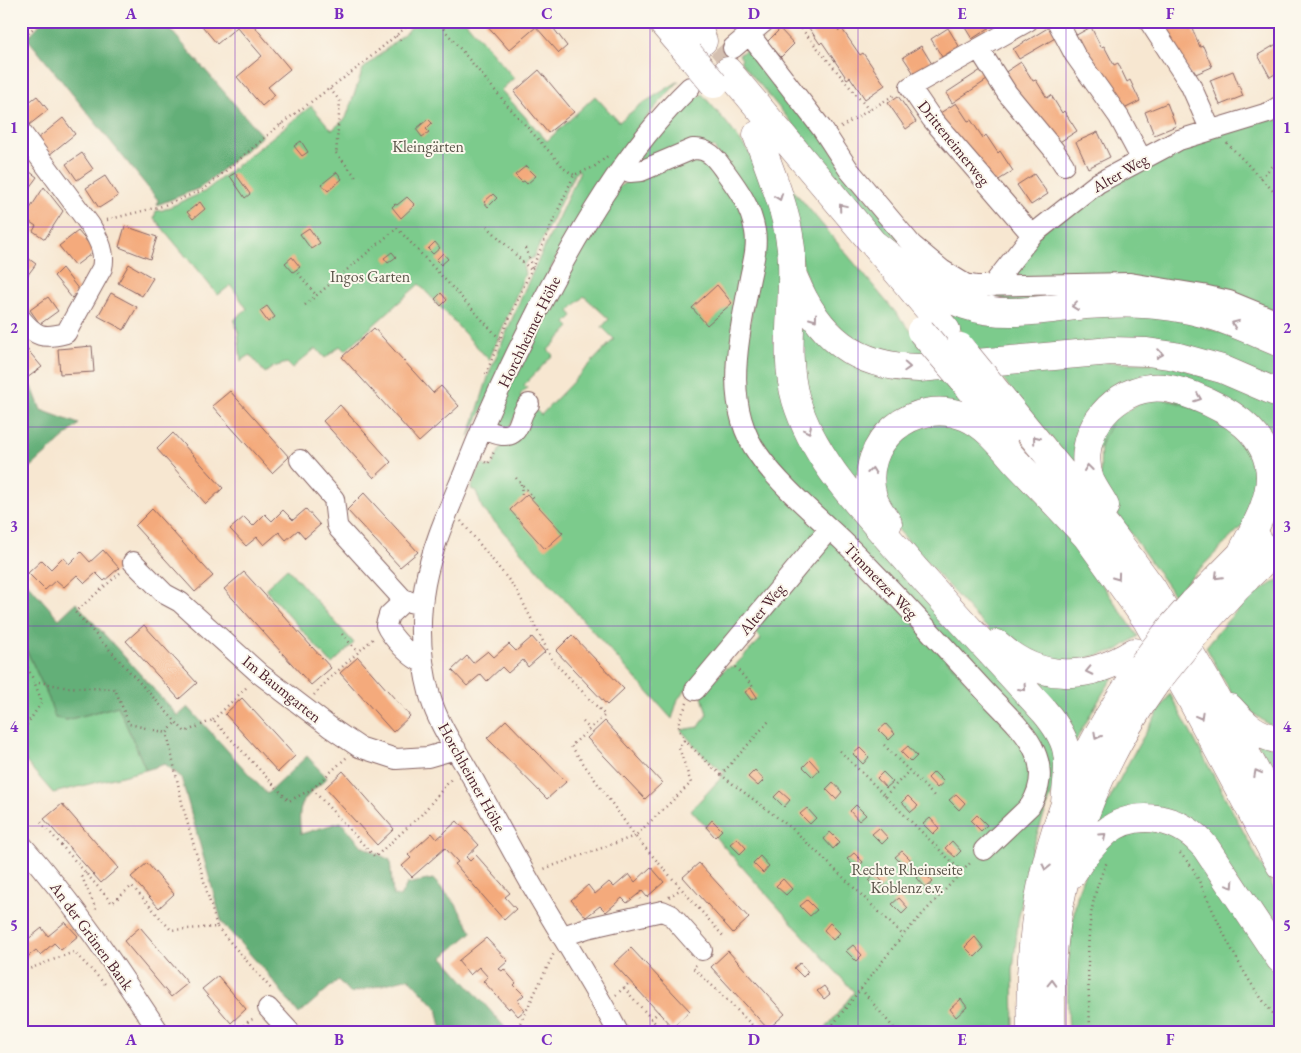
<svg xmlns="http://www.w3.org/2000/svg" width="1301" height="1053" font-family="'EB Garamond',serif">
<style>
.green{fill:#7bcb8c;stroke:#62755c}
.forest{fill:#64af78;stroke:#576752}
.building{fill:#f4aa7b}
.lines{fill:none;stroke-linecap:round;stroke-linejoin:round}
.minor-tunnel{stroke:#d4bfb0;stroke-width:20;stroke-dasharray:20 10;stroke-linecap:butt}
.minor-casing{stroke:#876565;stroke-width:22}
.highway-casing{stroke:#876565;stroke-width:29}
.path{stroke:#876565;stroke-width:2.5;stroke-dasharray:1 4;stroke-linecap:butt}
.minor{stroke:#fff;stroke-width:20}
.highway{stroke:#fff;stroke-width:28}
.highway-bridge-casing{stroke:#876565;stroke-width:29;stroke-linecap:butt}
.highway-bridge{stroke:#fff;stroke-width:28}
.oneway{stroke:#ae9aa0}
.grid{fill:none;stroke:#7b2cbf;stroke-width:1;stroke-opacity:0.55}
.labels{text-anchor:middle;dominant-baseline:central;stroke-width:4;stroke-linejoin:round;paint-order:stroke}
.street-label{font-size:16px;fill:#4a1f2b;stroke:#fbf7ec}
.park-label{font-size:16px;fill:#595348;stroke:#fbf7ec}
.neatline{fill:none;stroke:#7b2cbf;stroke-width:2}
.grid-label{font-size:16px;text-anchor:middle;font-weight:bold;fill:#7b2cbf}
</style>
<rect width="100%" height="100%" fill="#fbf7ec"/>
<filter id="ink" filterUnits="userSpaceOnUse"><feTurbulence type="fractalNoise" baseFrequency=".02" numOctaves="2"/><feDisplacementMap in="SourceGraphic" scale="10" xChannelSelector="R" yChannelSelector="G"/><feConvolveMatrix kernelMatrix="1 2 1 2 8 2 1 2 1" color-interpolation-filters="sRGB"/></filter>
<filter id="wash" filterUnits="userSpaceOnUse"><feTurbulence type="fractalNoise" baseFrequency=".0096" numOctaves="4" result="noise"/><feDisplacementMap in="SourceGraphic" scale="20" xChannelSelector="R" yChannelSelector="G"/><feGaussianBlur stdDeviation="1.12" result="paint"/><feColorMatrix in="noise" values="0 0 0 0 0 0 0 0 0 0 0 0 0 0 0 0 0 1.4 0 .05"/><feComposite in="paint" operator="in"/></filter>
<g filter="url(#wash)">
<rect width="100%" height="100%" fill="#f7e7d1"/>
<path class="green" d="M419,21H465L514,78L501,90L547,141L595,96L619,122L640,105L679,81L650,113L603,177L558,254L469,437L490,371L524,291L580,171L578,170L574,175L533,258L527,261L523,266L525,274L489,360L419,284L345,351L340,346L325,358L316,348L292,368L287,363L273,367L265,373L250,355L241,361L238,332L234,321L238,316L247,309L231,285L218,295L154,218L156,211L163,210L204,192L311,106L332,130L346,118L363,69Z
M752,45L827,143L848,176L912,250L933,269L955,283L969,289L987,290L1132,286L1204,298L1243,312L1280,328V335C1227,313 1189,298 1131,294C1101,293 1073,299 1044,303C981,311 938,291 895,246L740,61L742,59L739,55Z
M702,94L726,122L754,159L778,215L796,418L1053,733L1057,779L1033,846L1018,921L1013,971L1014,1032H823L854,992L691,810L720,779L721,775L725,774L700,752L681,730L699,727L707,714L701,693L726,668L734,666L761,639L753,630L820,542L841,543L1045,769L763,452L740,393L761,245L714,147L638,165L636,160L676,112Z
M1280,105V318L1000,282L1038,234L1099,190L1213,135Z
M700,158L730,192L751,222L732,401L817,526V533L804,552L678,699L672,719L482,508L476,491L471,489L481,464L491,468L503,442L533,407L541,415L614,339L602,327L609,319L584,296L569,311L573,316L566,323L570,327L548,350L553,355L524,385L527,388L520,395L524,399L509,428L495,426V416L560,280L617,188L631,179Z
M780,174L911,331L931,359L871,352L814,307Z
M939,301L1151,311L1280,350V387L1230,365L981,354L959,328Z
M798,303L812,326L942,373L986,420L897,416L869,503L803,403Z
M1068,361L1169,364L1280,403V494L1266,439L1132,382L1084,477L994,369Z
M1153,395L1223,417L1262,465L1247,521L1174,595L1100,490L1101,426Z
M956,419L1023,478L1071,540L1138,636L1118,650L1060,665L998,639L974,615L894,525L880,499L886,448L908,426Z
M287,568L354,643L332,664L265,589Z
M1280,579V733L1235,700L1206,647C1228,619 1247,596 1280,579Z
M21,638L49,699L55,718L67,720L118,706L146,770L53,793L21,756Z
M1016,665L1120,667L1103,693L1072,747Z
M1170,694L1280,900V946L1201,831L1097,826C1118,780 1142,736 1170,694Z
M1257,742L1280,747V784Z
M1118,831H1180L1280,969V1032H1069C1066,994 1068,901 1087,869C1095,856 1108,843 1118,831Z"/>
<path class="forest" d="M43,21H163L262,136L200,188L157,205L158,200L27,38Z
M32,387L41,410L79,424L21,476V388Z
M21,576L59,619L76,603L178,716L188,707L267,794L307,756L327,778C305,798 296,801 301,834L341,822L362,846L390,860L393,895L400,897L407,884L433,879L455,903L472,932L443,957L509,1032H442L437,1008L409,978L350,993L338,980L299,1014L267,973L222,923L181,777L165,764L146,770L118,706L67,720L55,718L49,699L21,638Z"/>
<g id="blocks">
<path class="building" d="M198,21H250L290,69L268,87L275,95L262,106L237,77L262,56L237,27L217,44Z
M487,21H548L567,46L559,53L536,27L509,50L485,23Z
M819,21H832L839,31L842,29L860,55L863,53L885,85L865,99L850,77L847,79L822,42L820,44L809,28Z
M961,21H985L989,28L972,39Z
M1160,21H1185L1188,29L1192,28L1200,47L1203,46L1212,67L1191,76Z
M1051,26L1057,37L1019,59L1013,49Z
M1091,27L1101,47L1104,46L1114,65L1118,63L1127,82L1130,80L1140,101L1120,111L1071,38Z
M948,28L959,46L942,57L931,39Z
M780,29L794,44L781,57L767,42Z
M1280,42V71L1270,77L1258,55Z
M921,46L932,64L915,75L903,57Z
M1021,62L1033,81L1036,80L1047,98L1051,95L1062,113L1064,111L1077,131L1058,143L1045,123L1043,125L1001,75Z
M539,70L574,112L548,133L514,92Z
M981,70L987,80L952,103L946,93Z
M1233,71L1243,96L1220,105L1210,80Z
M37,96L48,110L29,125L21,115V108Z
M898,96L916,122L906,129L888,103Z
M956,103L968,121L971,120L983,138L986,135L998,153L1000,151L1013,171L994,183L937,115Z
M1167,103L1176,126L1154,135L1145,112Z
M63,118L75,134L49,155L37,139Z
M428,119L432,123L426,129L429,132L422,137L416,129Z
M1098,132L1110,157L1088,168L1076,142Z
M301,141L308,152L302,156L294,146Z
M82,153L93,169L77,180L66,164Z
M21,160L26,163L23,167L37,177L26,192L21,189Z
M526,166L536,176L527,184L524,181L522,182L515,175Z
M337,172L342,179L328,191L322,184Z
M235,173L250,194L245,198L230,176Z
M1034,174L1048,194L1031,205L1017,185Z
M105,176L118,196L99,208L86,188Z
M44,187L63,211L45,239L33,231L36,226L24,218Z
M493,194L497,198L488,207L484,202Z
M407,197L415,205L401,218L392,207L395,204L397,205Z
M200,202L205,209L193,219L187,212Z
M125,226L157,237L150,259L119,247Z
M309,228L320,243L311,249L300,234Z
M78,231L95,251L75,266L59,246Z
M435,242L440,248L433,254L428,249Z
M392,252L396,257L388,263L384,258Z
M21,253L36,264L24,280L21,278Z
M443,253L448,259L441,265L436,260Z
M292,257L300,267L293,272L285,263Z
M129,264L153,278L142,296L118,283Z
M62,268L79,290L72,298L54,276Z
M717,285L732,303L707,325L692,308Z
M111,293L137,307L124,330L98,316Z
M441,293L447,300L441,306L435,299Z
M48,297L58,311L40,324L30,310Z
M267,306L275,317L268,322L260,311Z
M374,328L433,393L441,386L459,406L419,442L342,357Z
M21,342L42,367L27,378L21,371Z
M92,346L94,372L60,374L58,349Z
M230,391L289,457L272,473L212,406Z
M340,405L391,462L374,478L323,421Z
M173,433L223,488L206,504L157,449Z
M364,493L418,552L400,567L347,510Z
M527,494L563,533L545,549L510,510Z
M152,509L213,576L195,592L135,526Z
M306,509L320,525L305,538L298,530L286,540L279,532L264,545L257,537L246,546L230,529L244,517L253,526L265,514L272,521L283,510L293,520Z
M103,550L119,568L104,581L96,573L85,583L77,575L64,587L56,580L45,590L28,573L42,560L51,569L63,557L69,564L81,552L90,562Z
M244,572L331,668L311,685L224,589Z
M144,625L197,683L179,699L126,641Z
M572,635L624,689L607,705L556,651Z
M532,637L545,652L528,667L523,660L508,673L502,667L487,681L481,674L467,686L452,670L467,656L473,663L488,651L494,657L509,644L516,651Z
M358,657L410,716L393,732L340,673Z
M751,688L757,697L751,700L745,692Z
M242,698L295,756L278,772L225,714Z
M506,720L566,782L547,799L487,738Z
M605,721L662,783L645,799L587,738Z
M886,724L895,734L889,740L879,730Z
M908,746L917,756L911,762L901,752Z
M860,748L869,757L863,764L853,754Z
M810,760L819,770L813,777L803,767Z
M755,770L764,780L758,786L748,777Z
M343,771L394,829L377,845L325,788Z
M883,772L893,782L886,788L877,778Z
M934,772L944,782L937,788L928,778Z
M833,782L842,792L836,799L826,789Z
M780,791L790,800L784,807L774,797Z
M956,794L965,803L959,810L949,800Z
M908,796L918,806L911,812L902,802Z
M62,804L118,868L101,883L44,819Z
M856,805L866,815L859,821L850,811Z
M807,808L816,818L810,824L800,814Z
M977,815L987,825L981,831L971,821Z
M930,818L939,828L933,834L923,824Z
M712,820L722,830L715,837L706,827Z
M457,821L479,845L466,857L470,861L476,855L510,893L505,897L516,909L504,920L455,864L458,862L445,848L412,877L402,866L411,858L408,855L432,833L437,839Z
M879,828L888,838L882,844L872,834Z
M830,832L840,842L833,849L824,839Z
M737,838L746,848L740,854L730,844Z
M952,841L961,851L955,857L945,848Z
M902,851L911,860L905,867L895,857Z
M854,853L863,862L857,869L847,859Z
M760,856L769,866L763,873L753,863Z
M147,863L174,894L159,908L131,877Z
M699,863L749,918L733,933L683,877Z
M651,867L664,882L647,897L642,891L627,903L622,898L606,912L600,906L586,917L571,900L588,885L595,894L609,882L614,887L629,874L635,882Z
M923,872L933,882L926,888L917,878Z
M875,874L885,884L878,890L869,881Z
M783,879L792,889L786,895L776,886Z
M899,898L908,908L902,914L892,904Z
M807,900L817,910L810,916L800,906Z
M65,922L78,936L61,950L54,943L40,955L36,950L21,962V937L23,935L27,940L42,928L48,936Z
M830,923L840,933L833,940L824,930Z
M140,927L188,983L171,997L124,941Z
M975,937L984,948L975,957L965,947Z
M486,938L508,961L499,969L502,971L504,969L516,983L514,985L524,995L517,1001L525,1010L518,1016L510,1007L509,1009L483,981L488,977L479,967L470,975L458,961Z
M853,945L862,955L856,961L846,951Z
M631,948L690,1011L672,1027L614,964Z
M728,951L785,1014L768,1029L711,967Z
M800,963L808,972L803,977L794,968Z
M218,976L246,1009L231,1023L202,989Z
M824,986L830,994L824,999L817,991Z
M961,999L967,1007L956,1017L950,1009Z"/>
</g>
</g>
<g filter="url(#ink)">
<use href="#blocks" fill-opacity="0" stroke="#876565" stroke-width="1"/>
<g class="lines">
<path class="minor-tunnel" d="M695,82L733,48"/>
<defs>
<path id="minor" d="M1028,21L910,87L932,119L1032,235
M1057,21L1075,55L1119,117L1142,160
M1149,21L1190,84L1207,122
M749,34L823,130L849,170L912,245L942,270L965,284L977,286L1130,283L1203,295L1229,301L1280,322
M733,48L765,21
M979,49L1007,93L1054,150L1064,165
M21,132L90,225C98,239 106,251 102,268L66,333C43,339 36,337 21,319
M622,168L630,172L641,171L693,149C709,148 716,159 724,170C738,189 751,207 755,231C758,248 752,266 749,283C739,339 722,404 758,454C780,486 818,517 846,544C893,590 937,639 981,687C997,705 1027,731 1035,752C1043,770 1041,789 1030,806L984,850
M991,287L1032,235L1098,183L1179,140L1268,113L1280,106
M482,428C493,433 511,442 518,426C522,417 522,411 529,404
M300,460L334,499L337,525L339,529L402,598L410,602L422,605
M133,562L165,594L180,602L260,674L331,728L359,747L396,759L428,757L456,749
M405,600L389,615L386,625C390,635 412,660 423,662
M695,690L829,529
M21,844C73,902 116,967 159,1032
M563,936L587,928L662,911L671,915L702,950
M268,1008L290,1032
M618,1032C589,978 556,928 526,875C509,845 493,815 477,786C461,756 439,728 430,696C420,659 418,622 425,584C432,546 449,509 464,473C485,418 510,365 537,312C577,234 626,149 690,87"/>
<path id="highway" d="M661,21L689,54
M695,21L703,41
M728,71L946,330
M757,135C772,176 790,217 792,261C794,308 783,355 796,400C814,460 860,506 900,552C947,606 996,658 1044,711C1074,746 1069,760 1065,803
M874,244C902,265 931,293 965,305C1011,321 1058,305 1104,304C1141,302 1178,305 1213,316C1236,323 1258,334 1280,343
M794,278C818,336 854,367 919,368L1111,351L1147,352L1175,356L1222,369L1280,394
M991,385L1107,527L1152,588L1209,685L1280,816
M969,387L1006,432
M1105,506C1100,497 1094,489 1090,480C1075,438 1108,393 1150,388C1165,386 1180,391 1194,396C1230,410 1269,433 1270,476C1270,503 1255,527 1243,550
M888,523C882,515 876,507 873,497C857,442 915,395 966,417C987,426 1002,446 1017,463C1041,488 1065,513 1088,538
M1077,523L1146,619L1191,699L1280,865
M1193,603L1257,538
M1205,622L1237,587L1280,546
M997,644C1038,682 1088,681 1134,652
M1230,708C1246,726 1256,735 1280,740
M1072,874C1081,859 1092,844 1106,832C1138,807 1182,818 1206,848L1280,959
M1031,1032C1028,955 1037,876 1065,804C1084,754 1112,709 1142,665
M1052,1032C1044,905 1082,787 1155,684"/>
</defs>
<use href="#minor" class="minor-casing"/>
<use href="#highway" class="highway-casing"/>
<path class="path" d="M437,21L508,106L565,169L574,175
M795,21L869,110
M396,36L403,43
M21,40L41,21
M330,89L340,101L336,155
M281,124L287,131
M841,127L896,94
M1227,143L1280,198
M336,153L357,178
M1261,178L1280,158
M107,220L162,206L203,190L281,124L360,66L413,21
M487,226L531,270
M525,248L533,267
M298,273L316,295
M305,305L397,228L500,339
M486,374L500,339L574,175L594,167L610,154
M485,462L488,464L495,450
M516,478L534,498
M521,484L522,495
M461,521L516,589L553,661L605,715L571,746L635,836L541,870
M120,573L75,612L185,732L213,720L289,801L312,789L347,757
M342,634L358,652
M21,654L34,681L64,687L115,689L129,724L167,733
M735,667L755,689
M314,695L330,678L375,637
M687,703L679,721V730L684,740L721,775L794,830L903,935
M213,720L248,686
M583,722L590,729
M21,733L42,702L34,681
M684,740L679,748L691,783L635,836L723,936
M884,745L935,797
M840,751L962,872
M721,775L769,721
M312,789L375,857L421,815L452,778
M885,796L909,771
M41,822L112,903L132,886L171,930L217,927L183,807L167,733L175,723
M1180,853L1192,867C1219,920 1239,977 1280,1021
M86,873L82,877L96,909
M638,894L640,899
M669,897L681,889
M217,927L273,991
M696,965L693,968L718,991L759,1032
M21,972L74,952L105,984
M624,988L663,1032
M861,989L897,1032
M616,995L630,982
M651,1019L659,1012
M224,1032L228,1030L229,1032
M236,1032L250,1020L256,1018
M516,1032L554,953
M827,1032L903,935L972,861
M1090,1032C1089,976 1081,914 1107,862"/>
<use href="#minor" class="minor"/>
<use href="#highway" class="highway"/>
<defs>
<path id="highway-bridge" d="M689,54L714,84
M921,331L969,387
M960,347L991,385
M1142,665L1169,630L1193,603
M1155,684L1205,622"/>
</defs>
<use href="#highway-bridge" class="highway-bridge-casing"/>
<use href="#highway-bridge" class="highway-bridge"/>
</g>
<defs><path id="oneway-chevron" d="M-2-3.5L2.5 0L-2 3.5" fill="none" stroke-width="1.6" stroke-linecap="round" stroke-linejoin="round" transform="scale(1.25)"/></defs>
<g class="oneway">
<use href="#oneway-chevron" transform="translate(779 197) rotate(70)"/>
<use href="#oneway-chevron" transform="translate(842 207) rotate(-130)"/>
<use href="#oneway-chevron" transform="translate(1075 306) rotate(173)"/>
<use href="#oneway-chevron" transform="translate(814 318) rotate(54)"/>
<use href="#oneway-chevron" transform="translate(1235 324) rotate(-158)"/>
<use href="#oneway-chevron" transform="translate(1160 354) rotate(9)"/>
<use href="#oneway-chevron" transform="translate(907 367) rotate(3)"/>
<use href="#oneway-chevron" transform="translate(1198 398) rotate(21)"/>
<use href="#oneway-chevron" transform="translate(808 430) rotate(65)"/>
<use href="#oneway-chevron" transform="translate(1036 439) rotate(-129)"/>
<use href="#oneway-chevron" transform="translate(1088 468) rotate(-97)"/>
<use href="#oneway-chevron" transform="translate(872 471) rotate(-83)"/>
<use href="#oneway-chevron" transform="translate(1218 576) rotate(135)"/>
<use href="#oneway-chevron" transform="translate(1117 577) rotate(54)"/>
<use href="#oneway-chevron" transform="translate(1089 671) rotate(168)"/>
<use href="#oneway-chevron" transform="translate(1023 688) rotate(48)"/>
<use href="#oneway-chevron" transform="translate(1200 716) rotate(61)"/>
<use href="#oneway-chevron" transform="translate(1097 736) rotate(119)"/>
<use href="#oneway-chevron" transform="translate(1257 773) rotate(-118)"/>
<use href="#oneway-chevron" transform="translate(1103 836) rotate(-42)"/>
<use href="#oneway-chevron" transform="translate(1046 867) rotate(103)"/>
<use href="#oneway-chevron" transform="translate(1231 885) rotate(56)"/>
<use href="#oneway-chevron" transform="translate(1052 983) rotate(-88)"/>
</g>
</g>
<path class="grid" d="M235,21V1032M443,21V1032M650,21V1032M858,21V1032M1066,21V1032M21,227H1280M21,427H1280M21,626H1280M21,826H1280"/>
<g class="labels">
<g class="street-label">
<text transform="translate(954 143) rotate(51)">Dritteneimerweg</text>
<text transform="translate(1120 173) rotate(-30)">Alter Weg</text>
<text transform="translate(529 332) rotate(-64)">Horchheimer Höhe</text>
<text transform="translate(881 581) rotate(46)">Timmetzer Weg</text>
<text transform="translate(762 609) rotate(-50)">Alter Weg</text>
<text transform="translate(282 689) rotate(39)">Im Baumgarten</text>
<text transform="translate(472 777) rotate(61)">Horchheimer Höhe</text>
<text transform="translate(92 936) rotate(54)">An der Grünen Bank</text>
</g>
<g class="park-label">
<text x="428" y="146">Kleingärten</text>
<text x="370" y="276">Ingos Garten</text>
<text x="907" y="869">Rechte Rheinseite<tspan x="907" dy="18">Koblenz e.v.</tspan></text>
</g>
</g>
<rect width="1301" height="1053" fill="none" stroke="#fbf7ec" stroke-width="55"/>
<rect x="28" y="28" width="1246" height="998" class="neatline"/>
<g class="grid-label">
<text x="131" y="19">A</text>
<text x="339" y="19">B</text>
<text x="547" y="19">C</text>
<text x="754" y="19">D</text>
<text x="962" y="19">E</text>
<text x="1170" y="19">F</text>
<text x="14" y="133">1</text>
<text x="1287" y="133">1</text>
<text x="14" y="333">2</text>
<text x="1287" y="333">2</text>
<text x="14" y="532">3</text>
<text x="1287" y="532">3</text>
<text x="14" y="732">4</text>
<text x="1287" y="732">4</text>
<text x="14" y="931">5</text>
<text x="1287" y="931">5</text>
<text x="131" y="1045">A</text>
<text x="339" y="1045">B</text>
<text x="547" y="1045">C</text>
<text x="754" y="1045">D</text>
<text x="962" y="1045">E</text>
<text x="1170" y="1045">F</text>
</g>
</svg>
